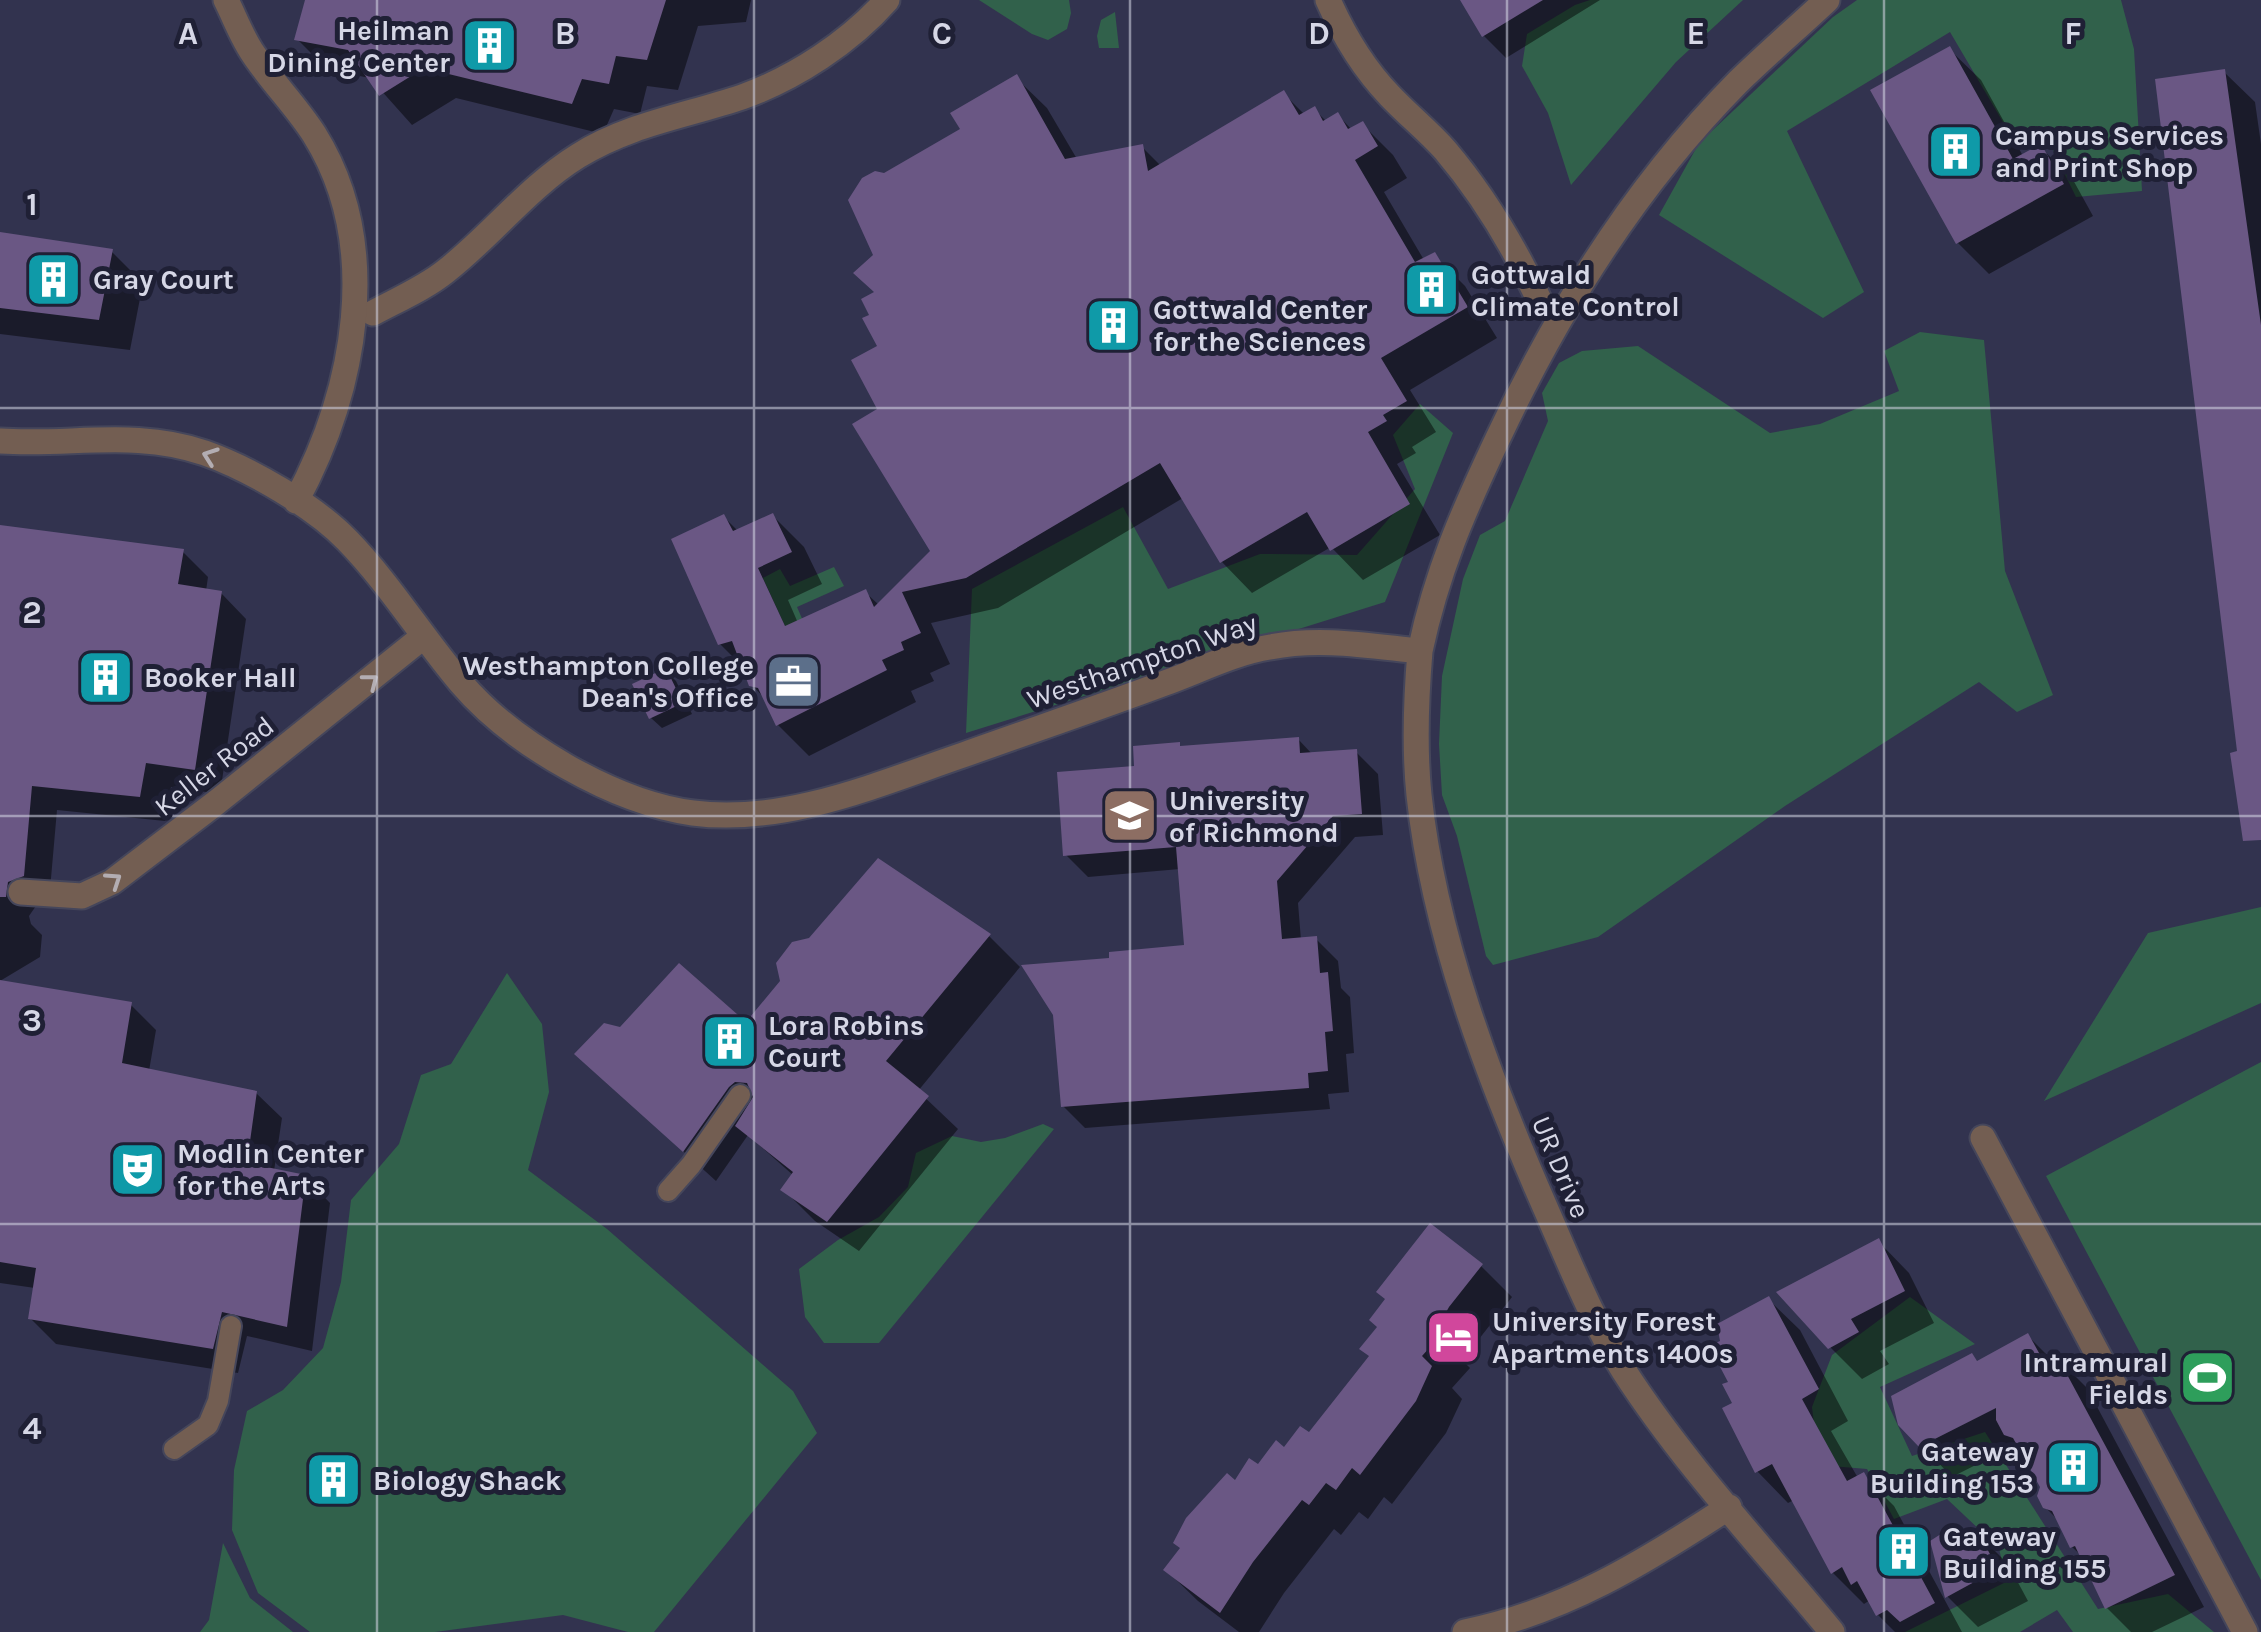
<svg xmlns="http://www.w3.org/2000/svg" width="2261" height="1632" font-family="Karla,sans-serif">
<style>
.built{fill:#32334f}
.green{fill:#31614b}
.shadow{fill:#0007}
.building{fill:#6a5784}
.lines{fill:none;stroke-linecap:round;stroke-linejoin:round}
.service-casing{stroke:#45465b;stroke-width:24}
.pedestrian-casing{stroke:#45465b;stroke-width:29}
.minor-casing{stroke:#45465b;stroke-width:29}
.service{stroke:#735e52;stroke-width:20}
.pedestrian{stroke:#735e52;stroke-width:25}
.minor{stroke:#735e52;stroke-width:25}
.oneway{stroke:#b3adb2}
.grid{fill:none;stroke:#d6d7e6;stroke-width:2.5;stroke-opacity:0.55}
.labels{text-anchor:middle;dominant-baseline:central;stroke-width:10;stroke-linejoin:round;paint-order:stroke}
.poi-label{font-size:28px;font-weight:bold;fill:#d6d7e6;stroke:#1f2035;text-anchor:start}
.street-label{font-size:28px;fill:#d6d7e6;stroke:#1f2035}
.grid-label{font-size:32px;text-anchor:middle;font-weight:bold;fill:#d6d7e6;stroke:#1f2035;stroke-width:10;stroke-linejoin:round;paint-order:stroke}
</style>
<rect width="100%" height="100%" fill="#292a40"/>
<path class="built" d="M0,0H2261V1632H0Z"/>
<path class="green" d="M979,0H1069L1071,13L1067,29L1048,40L1032,34Z
M1590,0H1743L1676,62L1571,185L1548,113L1522,66L1527,34L1575,5Z
M1857,0H2121L2134,49L2142,191L2076,197L2045,134L2017,146L1950,32L1787,131L1864,292L1823,318L1659,215L1699,143L1833,17Z
M1115,12L1119,48H1099L1097,36L1101,20Z
M1920,332L1984,340L2005,571L2053,695L2017,712L1979,682L1785,806L1598,937L1493,965L1486,956L1457,836L1442,795L1439,744L1442,676L1463,579L1480,535L1505,521L1548,421L1542,393L1559,363L1582,351L1638,346L1770,433L1820,424L1899,391L1884,351Z
M1420,404L1453,433L1385,602L966,733L972,589L1123,507L1168,589L1260,554L1357,555L1415,489L1393,435Z
M834,567L844,586L797,607L807,630L790,637L763,578L780,569L790,586Z
M2261,907V1003L2044,1101L2148,933Z
M507,973L542,1024L549,1092L528,1170L607,1229L793,1391L817,1433L654,1632H628L563,1615L435,1632H310L258,1593L232,1530L234,1470L247,1411L283,1390L323,1348L341,1282L351,1200L399,1144L421,1075L451,1064Z
M2261,1062V1580L2046,1176Z
M1043,1124L1054,1129L879,1343H824L805,1317L799,1269L838,1240L879,1217L908,1187L916,1153L952,1136L981,1142L1005,1138Z
M1910,1297L1975,1344L1880,1387L1912,1456L1985,1432L2098,1609L2168,1594L2214,1632H2073L2057,1610L2020,1632H1905L2006,1582L1999,1548L1947,1499L1894,1519L1867,1469L1819,1465L1812,1407L1832,1355Z
M223,1543L250,1598L293,1632H200L209,1620Z"/>
<path class="shadow" d="M307,0H751L746,22L698,26L678,90L647,86L640,114L614,109L603,134L456,98L412,125L370,78L328,70L297,39Z
M1463,0H1600L1506,58L1484,36Z
M1949,49L1981,80L2023,156L2040,147L2072,178L2093,216L1989,274L1958,243Z
M2224,72L2255,102L2261,144V811L2240,753Z
M1016,78L1047,108L1077,159L1142,147L1161,166L1284,94L1305,115L1314,109L1327,122L1338,115L1352,130L1362,124L1393,155L1407,178L1384,192L1424,260L1434,255L1465,286L1497,338L1410,390L1436,432L1412,447L1416,453L1397,464L1440,535L1363,580L1331,547L1252,593L1222,562L1183,498L998,608L931,623L950,664L930,673L934,681L911,691L916,702L809,756L778,725L766,700L751,684L745,669L720,644L724,517L738,531L773,516L804,547L822,584L788,600L798,623L865,592L879,605L933,551L872,316L877,294L876,255L884,175L963,130Z
M0,235L112,252L143,283L130,350L0,334Z
M0,528L182,551L208,577L206,591L221,593L246,619L220,794L171,787L165,821L57,810L49,901L38,903L29,916L31,924L42,935L40,957L0,981Z
M666,671L676,681L692,714L662,728L651,718Z
M1298,739L1313,755L1356,752L1378,774L1383,835L1355,837L1298,903L1301,940L1316,939L1338,961L1341,988L1350,997L1354,1053L1346,1054L1349,1092L1328,1094L1330,1109L1085,1128L1063,1106L1112,960L1186,948L1180,869L1088,877L1066,855L1137,769L1183,749Z
M989,936L1020,967L918,1091L958,1129L859,1251L815,1221L784,1190L794,1176L748,1135L716,1181L609,1084L620,1030L746,1026Z
M0,983L130,1004L156,1030L149,1071L256,1093L282,1118L274,1171L305,1177L330,1203L312,1351L247,1336L238,1373L56,1344L30,1318L35,1288L0,1283Z
M1878,1241L1909,1273L1934,1323L1880,1351L1889,1364L1862,1379L1830,1347Z
M1481,1266L1512,1297L1479,1339L1466,1364L1470,1368L1452,1388L1462,1399L1446,1433L1392,1504L1384,1497L1368,1519L1359,1512L1341,1535L1334,1529L1284,1593L1259,1632H1239L1198,1601L1166,1570L1236,1484L1309,1436Z
M1768,1299L1800,1330L1848,1421L1831,1431L1858,1478L1863,1475L1894,1506L1962,1632H1895L1878,1615L1870,1600L1864,1604L1833,1573L1794,1500L1788,1503L1757,1471L1735,1404L1722,1343Z
M2028,1336L2052,1360L2056,1357L2087,1388L2204,1607L2152,1632H2131L2107,1608L2084,1558L2072,1547L2060,1522L2045,1507L2042,1486L2017,1444L1952,1477L1921,1445L1978,1363Z
M1955,1528L1965,1538L1977,1533L2008,1564L2028,1601L1978,1627L1947,1596Z"/>
<path class="building" d="M305,0H666L647,60L616,56L609,84L582,79L572,104L424,68L379,96L348,50L294,40Z
M1460,0H1543L1482,37Z
M1950,46L2013,159L2041,144L2064,184L1956,244L1870,90Z
M2225,69L2261,325V840L2243,841L2230,753L2237,751L2155,79Z
M1017,74L1065,159L1143,144L1148,171L1284,90L1299,115L1315,106L1323,121L1338,112L1348,129L1363,121L1378,146L1355,160L1415,262L1435,252L1468,307L1381,358L1407,401L1383,415L1387,421L1368,432L1410,504L1330,551L1307,512L1220,563L1160,463L966,578L902,592L921,633L901,642L904,650L882,660L887,670L776,726L758,688L749,686L732,641L718,645L671,539L724,514L733,531L773,513L792,552L758,568L785,626L866,589L874,607L930,551L852,424L877,409L851,360L877,346L862,318L869,315L861,299L874,292L853,273L873,255L848,200L862,178L875,171L884,173L960,129L950,113Z
M0,232L113,249L99,320L0,308Z
M0,525L184,549L178,584L222,591L195,770L146,763L140,797L32,786L24,876L8,882L6,897H0Z
M666,668L683,703L649,719L632,684Z
M1299,737L1300,753L1357,749L1362,814L1333,816L1277,881L1282,939L1317,936L1320,973L1328,972L1333,1031L1325,1032L1328,1071L1308,1073L1309,1088L1061,1107L1053,1015L1021,965L1109,958V952L1184,945L1176,847L1063,856L1057,772L1134,766L1133,746L1180,742V746Z
M878,858L991,934L886,1061L929,1096L827,1222L780,1190L793,1172L735,1126L753,1097L747,1083L735,1082L729,1087L683,1152L574,1054L604,1023L620,1027L679,963L746,1022L780,981L776,963L792,942L809,938Z
M0,980L132,1002L122,1063L257,1091L247,1163L306,1175L287,1327L222,1312L213,1349L28,1319L36,1268L0,1262Z
M1430,1223L1483,1264L1449,1307L1435,1332L1440,1336L1422,1356L1432,1366L1416,1401L1360,1475L1352,1468L1336,1490L1326,1483L1309,1505L1302,1500L1253,1562L1220,1613L1163,1570L1180,1548L1173,1543L1186,1518L1227,1473L1235,1480L1249,1458L1258,1464L1276,1440L1284,1447L1300,1426L1309,1432L1369,1356L1359,1349L1377,1327L1369,1320L1385,1299L1376,1292Z
M1879,1238L1905,1291L1851,1319L1859,1332L1828,1349L1776,1292Z
M1769,1296L1819,1389L1802,1399L1847,1481L1864,1472L1935,1603L1900,1622L1887,1610L1876,1616L1857,1581L1851,1585L1842,1567L1831,1574L1772,1464L1755,1473L1722,1408L1732,1403L1722,1384L1728,1382L1709,1346L1720,1341L1717,1324Z
M2028,1333L2044,1362L2056,1354L2175,1575L2105,1609L2075,1546L2070,1548L2052,1511L2043,1508L2037,1496L2040,1487L2013,1438L2004,1435L1996,1420V1408L1919,1447L1898,1425L1891,1396L1972,1353L1977,1361Z
M1955,1525L1962,1537L1977,1530L1998,1569L1945,1598L1930,1541Z"/>
<g class="lines">
<defs>
<path id="service" d="M668,1191L691,1165L740,1095
M174,1449L208,1425L218,1401L231,1326"/>
<path id="pedestrian" d="M1328,0C1343,34 1364,69 1390,96C1408,115 1428,131 1445,150C1484,196 1517,252 1542,306
M373,313C397,300 425,288 446,271C492,235 528,187 578,156C629,124 686,116 742,97C795,78 850,42 887,0
M1983,1138L2245,1632"/>
<path id="minor" d="M226,0C235,18 242,38 254,55C272,82 296,106 314,134C384,246 355,391 296,501
M0,441C69,446 137,429 205,453C250,469 314,506 347,540C389,583 422,637 461,683C512,743 615,803 693,813C785,825 878,784 963,755C1030,731 1098,708 1165,683C1201,670 1233,653 1270,647C1320,637 1370,646 1420,651C1437,571 1463,512 1498,438C1559,308 1636,185 1738,82C1767,54 1798,27 1827,0
M1420,651C1416,699 1414,747 1419,795C1434,935 1489,1079 1545,1207C1569,1262 1592,1320 1624,1371C1684,1464 1762,1547 1832,1632
M21,892L82,896L112,882L217,802L424,636
M1465,1632C1564,1612 1645,1562 1729,1507"/>
</defs>
<use href="#service" class="service-casing"/>
<use href="#pedestrian" class="pedestrian-casing"/>
<use href="#minor" class="minor-casing"/>
<use href="#service" class="service"/>
<use href="#pedestrian" class="pedestrian"/>
<use href="#minor" class="minor"/>
</g>
<defs><path id="oneway-chevron" d="M-2-3.5L2.5 0L-2 3.5" fill="none" stroke-width="1.6" stroke-linecap="round" stroke-linejoin="round" transform="scale(2.5)"/></defs>
<g class="oneway">
<use href="#oneway-chevron" transform="translate(210 456) rotate(-160)"/>
<use href="#oneway-chevron" transform="translate(371 681) rotate(-38)"/>
<use href="#oneway-chevron" transform="translate(114 880) rotate(-34)"/>
</g>
<path class="grid" d="M377,0V1632M754,0V1632M1130,0V1632M1507,0V1632M1884,0V1632M0,408H2261M0,816H2261M0,1224H2261"/>
<defs>
<symbol id="building-square" viewBox="-11 -11 22 22"><rect x="-9" y="-9" width="18" height="18" rx="4" fill="#0f9aa8" stroke="#1f2035"/><path d="M-4-6H4V6H1V3H-1V6H-4ZM-2.5-4.3h1.7v1.8h-1.7ZM.8-4.3h1.7v1.8H.8ZM-2.5-1h1.7V.8h-1.7ZM.8-1h1.7V.8H.8Z" fill="#fff"/></symbol>
<symbol id="office-square" viewBox="-11 -11 22 22"><rect x="-9" y="-9" width="18" height="18" rx="4" fill="#5c6f8a" stroke="#1f2035"/><path d="M-6-3h4V-5.5h4V-3h4V5H-6ZM-1-4.5V-3h2v-1.5ZM-6 0V1H6V0Z" fill="#fff"/></symbol>
<symbol id="university-square" viewBox="-11 -11 22 22"><rect x="-9" y="-9" width="18" height="18" rx="4" fill="#8d6e63" stroke="#1f2035"/><path d="M0-5L7-2L0 1L-7-2ZM-4 1L0 2.5L4 1V4Q0 6-4 4Z" fill="#fff"/></symbol>
<symbol id="theatre-square" viewBox="-11 -11 22 22"><rect x="-9" y="-9" width="18" height="18" rx="4" fill="#0f9aa8" stroke="#1f2035"/><path d="M-5-5.5Q0-4 5-5.5V0Q5 5 0 6Q-5 5-5 0ZM-3.3-2.5H-1v1.5H-3.3ZM1-2.5H3.3v1.5H1ZM-2.8 1Q0 5.5 2.8 1Z" fill="#fff"/></symbol>
<symbol id="hotel-square" viewBox="-11 -11 22 22"><rect x="-9" y="-9" width="18" height="18" rx="4" fill="#d1479c" stroke="#1f2035"/><path d="M-6-4.5h1.5V1H6V5H4.5V3h-9V5H-6ZM-4 0a1.8 1.8 0 1 1 3.6 0ZM.5 0V-2.5h3Q6-2.5 6 0Z" fill="#fff"/></symbol>
<symbol id="stadium-square" viewBox="-11 -11 22 22"><rect x="-9" y="-9" width="18" height="18" rx="4" fill="#2e9e5b" stroke="#1f2035"/><path d="M0-5a6.5 5 0 1 0 0 10a6.5 5 0 1 0 0-10ZM-3.5-1.8h7v3.6h-7Z" fill="#fff"/></symbol>
</defs>
<g fill-rule="evenodd">
<use href="#building-square" x="458" y="14" width="63" height="63"/>
<use href="#building-square" x="1924" y="120" width="63" height="63"/>
<use href="#building-square" x="22" y="248" width="63" height="63"/>
<use href="#building-square" x="1400" y="258" width="63" height="63"/>
<use href="#building-square" x="1082" y="294" width="63" height="63"/>
<use href="#building-square" x="74" y="646" width="63" height="63"/>
<use href="#office-square" x="762" y="650" width="63" height="63"/>
<use href="#university-square" x="1098" y="784" width="63" height="63"/>
<use href="#building-square" x="698" y="1010" width="63" height="63"/>
<use href="#theatre-square" x="106" y="1138" width="63" height="63"/>
<use href="#hotel-square" x="1422" y="1306" width="63" height="63"/>
<use href="#stadium-square" x="2176" y="1346" width="63" height="63"/>
<use href="#building-square" x="2042" y="1436" width="63" height="63"/>
<use href="#building-square" x="302" y="1448" width="63" height="63"/>
<use href="#building-square" x="1872" y="1520" width="63" height="63"/>
</g>
<g class="labels">
<g class="poi-label">
<text x="450" y="30" text-anchor="end">Heilman<tspan x="450" dy="32">Dining Center</tspan></text>
<text x="1995" y="135">Campus Services<tspan x="1995" dy="32">and Print Shop</tspan></text>
<text x="1471" y="274">Gottwald<tspan x="1471" dy="32">Climate Control</tspan></text>
<text x="93" y="279">Gray Court</text>
<text x="1153" y="309">Gottwald Center<tspan x="1153" dy="32">for the Sciences</tspan></text>
<text x="754" y="665" text-anchor="end">Westhampton College<tspan x="754" dy="32">Dean's Office</tspan></text>
<text x="144" y="677">Booker Hall</text>
<text x="1169" y="800">University<tspan x="1169" dy="32">of Richmond</tspan></text>
<text x="768" y="1025">Lora Robins<tspan x="768" dy="32">Court</tspan></text>
<text x="177" y="1153">Modlin Center<tspan x="177" dy="32">for the Arts</tspan></text>
<text x="1492" y="1321">University Forest<tspan x="1492" dy="32">Apartments 1400s</tspan></text>
<text x="2168" y="1362" text-anchor="end">Intramural<tspan x="2168" dy="32">Fields</tspan></text>
<text x="2034" y="1451" text-anchor="end">Gateway<tspan x="2034" dy="32">Building 153</tspan></text>
<text x="373" y="1480">Biology Shack</text>
<text x="1943" y="1536">Gateway<tspan x="1943" dy="32">Building 155</tspan></text>
</g>
<g class="street-label">
<text transform="translate(1142 661) rotate(-19)">Westhampton Way</text>
<text transform="translate(214 766) rotate(-38)">Keller Road</text>
<text transform="translate(1561 1167) rotate(67)">UR Drive</text>
</g>
</g>
<g class="grid-label">
<text x="188" y="44">A</text>
<text x="565" y="44">B</text>
<text x="942" y="44">C</text>
<text x="1319" y="44">D</text>
<text x="1696" y="44">E</text>
<text x="2073" y="44">F</text>
<text x="32" y="215">1</text>
<text x="32" y="623">2</text>
<text x="32" y="1031">3</text>
<text x="32" y="1439">4</text>
</g>
</svg>
